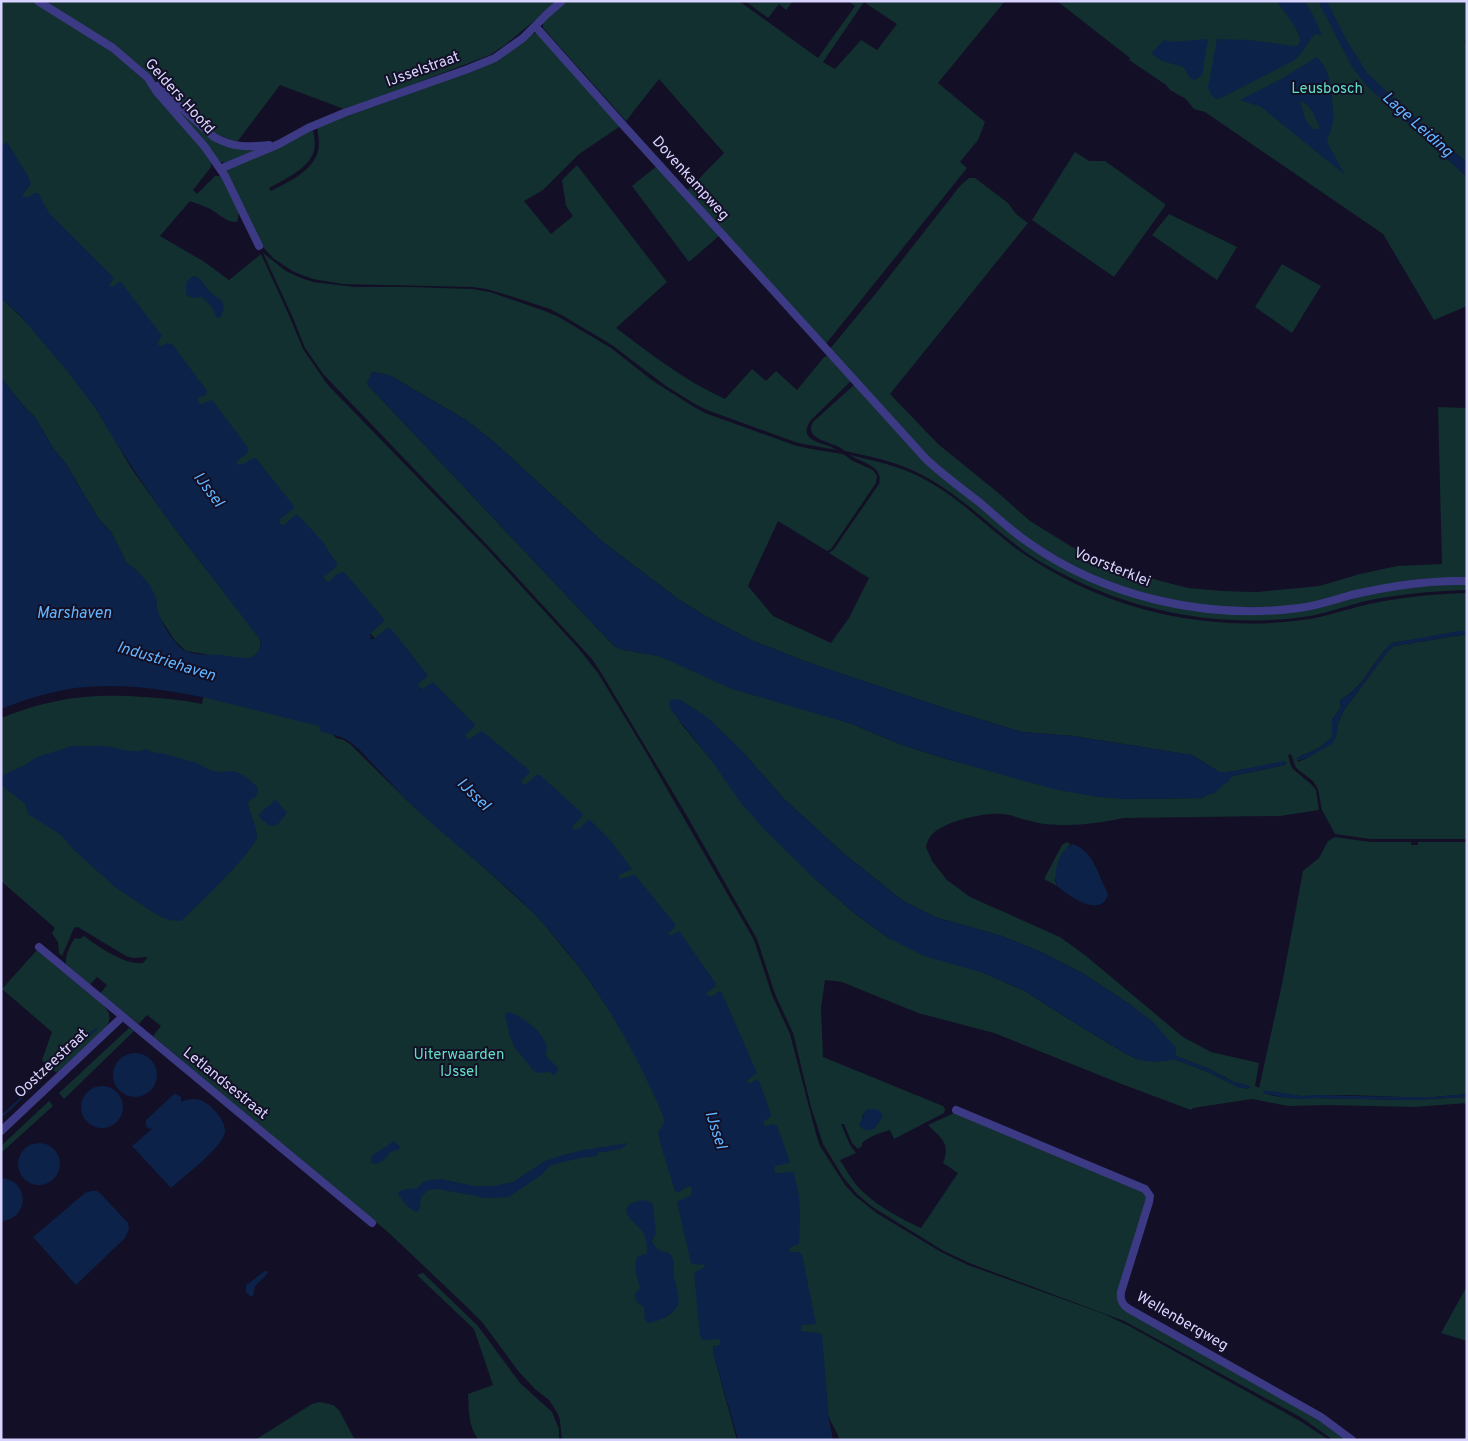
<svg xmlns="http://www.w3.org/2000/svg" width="1468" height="1441" font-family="Overpass,sans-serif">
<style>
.green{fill:#12302f;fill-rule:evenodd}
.water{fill:#0c2248;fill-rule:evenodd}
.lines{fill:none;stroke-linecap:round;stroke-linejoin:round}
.stream{stroke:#0c2248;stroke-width:2}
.minor{stroke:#3d3a85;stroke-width:8}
.labels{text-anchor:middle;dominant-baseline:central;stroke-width:4;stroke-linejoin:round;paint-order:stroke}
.street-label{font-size:15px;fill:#d9d4ff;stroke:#130f26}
.park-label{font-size:15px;fill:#5fe0c0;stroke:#130f26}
.water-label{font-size:16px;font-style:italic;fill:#62b6ff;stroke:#130f26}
</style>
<rect width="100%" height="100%" fill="#130f26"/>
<path class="green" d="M1,1H35L122,58L137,72L203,147L211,161V167L193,190L197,194L215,176H222C230,191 243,205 237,222C225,223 217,211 206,207C201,205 195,203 190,201L160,236L203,261L229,280L261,254L288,313L303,349L327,384L488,550L579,649L598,673L644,749L754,940L772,995L790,1034L816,1134L820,1146L845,1185L855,1196L878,1214L941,1252L968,1265L1104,1314L1131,1327L1300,1421L1329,1440H839L838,1435L830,1420L800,1330L789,1250L774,1170L764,1125L746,1083L466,739L371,634L276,522L1,183Z
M46,1H558L505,45L490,55L406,87L344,109L280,85L237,142L216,134L203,124L164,87L132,60Z
M568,1H739L818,58L855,6L848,1H1005L938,83L985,122L978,140L960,162L967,168L825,345L687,191L724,153L659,79L626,121L543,28V20ZM864,2L897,24L877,50L861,40L835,69L823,62Z
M745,1H793L786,10L779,4L768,18Z
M1057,1H1467V38L1463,44L1467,40V162L1448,148L1409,124L1467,177V306L1434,320L1383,234L1205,112L1194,109L1186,99L1170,90L1166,85L1129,60L1130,58Z
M537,33L622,125L579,154L543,190L524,201L551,234L573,216L566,206L562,180L577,165L667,282L616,328C651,354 685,381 725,399L752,369L766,381L776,371L797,390L824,357L830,355L851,381L811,420C795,443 827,442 837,450L798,443L707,410L695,404L666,386L612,345L565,317L550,309L507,295L486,289L473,287L342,284L313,279L294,272L273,258L262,246L226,172L227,168L313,130C314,136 316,144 314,150C311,167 284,180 269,188L271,191C288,182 313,171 318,151C320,144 318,134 317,127L478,69L531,34Z
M159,90L216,140L267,147L227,163L220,162Z
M1075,152L1089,161H1105L1165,204V206L1114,277L1032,220Z
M657,166L720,235L689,262L632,186Z
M969,178H975L1008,203L1016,214L1028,223L890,394L938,444L996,491L1030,521L1072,547L1116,567L1157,580L1188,588L1222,591L1257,592L1319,586L1360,574L1397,566L1442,564L1438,407L1467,408V578L1442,579L1317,603L1264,609L1206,606L1135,592L1083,572L1031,542L941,470L829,350L881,287L960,186Z
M1169,214L1237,247L1217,280L1152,235Z
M263,253L286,271L301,278L313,282L355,287H410L472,289L490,292L542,310L557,316L611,348L653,381L694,407L705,413L797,446L817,450L843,454L853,461L873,470L877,476L876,483L831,549L827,551L778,521L748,586L773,616L831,643L849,618L869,578L829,553L834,549L879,484C884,466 862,463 850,455C875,461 900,466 922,478C955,495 981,521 1010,544C1027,557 1045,568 1064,578C1136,616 1222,631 1303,620C1325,617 1347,609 1369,604C1402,597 1434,594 1467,593V631L1392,643C1373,660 1364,688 1341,699L1340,703L1341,707L1332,720V737L1329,740L1319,748L1297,758L1298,762L1307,758L1335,738L1338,723L1344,710L1388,651L1394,646L1467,634V839H1370L1335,834L1322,810L1318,789L1313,781L1296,768L1291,754L1288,755L1291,766L1294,770L1311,784L1316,790L1319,810L1280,816L1123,818C1105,822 1085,825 1066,825C1056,825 1045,825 1035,822C1024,820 1013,815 1002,814C984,812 940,822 930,837C928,839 927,844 926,847L932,861L947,880L970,897L1060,937L1086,956L1183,1037L1211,1052L1259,1063L1255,1086L1259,1088L1282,984L1303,871L1319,858L1328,841L1335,837L1370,842H1411V845H1418V842H1467V1094L1434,1097H1402L1348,1095L1302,1096L1263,1093C1279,1098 1297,1099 1313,1098L1410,1100L1467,1097V1103L1414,1107L1328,1105L1288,1106L1252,1099L1193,1108L1191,1110L1119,1083L994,1033L918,1013L842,982L825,980L821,1008L823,1057L943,1106L945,1109L944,1113L894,1139L890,1130C880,1133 870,1136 862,1143V1146L858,1149L852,1143L844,1124H841L850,1145L856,1153L840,1160C847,1171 853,1183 863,1192C879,1207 901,1219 921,1228L958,1173L943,1163C951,1143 941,1138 928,1125L954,1113L1140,1189L1147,1195L1119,1299L1309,1412L1349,1440H1333L1302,1418L1124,1321L969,1263L942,1250L871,1206L857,1194L843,1177L823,1144L811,1107L793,1033L775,994L757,939L683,809L600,671L592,659L490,548L324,375L305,348L293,318ZM372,372L389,375L466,420L494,442L604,543L678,599L707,617L751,640L804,661L956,712L1022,732L1073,736L1192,755L1219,772H1229L1286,762L1285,765L1232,776L1214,793L1208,794L1202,798L1126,799L950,760L902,745L852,724L688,668L659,656L624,650L614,646L367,384ZM669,705L741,750L783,798L843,853L903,901L935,917L1002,936L1043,953L1084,974L1131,1005L1176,1056L1209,1069L1234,1082L1249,1086L1248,1089L1238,1087L1208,1072L1174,1059L1139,1060L1128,1055L1078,1025L1025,991L984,973L890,939L854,913L813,877L708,756L683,726ZM864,1113L882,1117C875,1126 876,1133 862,1128V1118Z
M1282,264L1321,286L1292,333L1255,307Z
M1,298C35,328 69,371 95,407C109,428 120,451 134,472C173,528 215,581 258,635C263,644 260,647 256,657L336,738L344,740L350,744L415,808L489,872L537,916L581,969L608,1008L630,1044L650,1085L695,1188L720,1341V1345L713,1347V1352L737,1440H562L560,1421L558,1414L549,1400L536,1390L519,1372L482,1322L466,1306L389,1233L153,1036L161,1026L147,1015L139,1024L100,994L107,985L97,977L90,985L66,964C65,955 70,946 75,938L80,939L84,936C99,947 124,965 143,963L148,957L133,958L126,956L78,927L74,928L62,956L59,953L58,942L52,933L55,928L1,881V718C52,698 90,693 144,697C164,698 183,700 202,704L211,655L186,651L175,641L157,613L149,585L137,571L126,562L111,532L98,518L66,464L53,448L35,417L27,410L1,378Z
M855,384L925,461L1020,539L1134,596L1264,613L1397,588L1467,583V590C1433,591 1399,594 1366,601C1345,606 1325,614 1303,617C1224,628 1140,613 1069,577C1048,567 1029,556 1011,541C983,519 956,493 924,476C899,462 872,457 845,451C834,441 803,441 813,422Z
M1067,842L1071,845L1068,846L1055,880L1057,886L1044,879L1062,845Z
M37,950L104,1006C110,1012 111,1018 107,1026L59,1071L56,1072L50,1069L42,1060L52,1032L2,989Z
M129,1028L134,1031L64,1099L59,1093Z
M49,1101L53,1106L1,1153V1146Z
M423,1273L478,1326L520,1383L552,1412L559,1429V1440H479C468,1427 469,1409 468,1394L493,1385L474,1329L417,1275Z
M1467,1286V1341L1441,1333Z
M320,1402L333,1405L339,1410L355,1440H255L312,1404Z"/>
<path class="water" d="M1276,1H1305L1314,17L1322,35L1316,34L1312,37L1301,54L1293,61L1221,98L1216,99L1212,96L1208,88L1217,39L1249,40L1294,46H1297C1299,43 1301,43 1300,39C1299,30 1283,9 1276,1Z
M1318,1H1327L1346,39L1367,73L1448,148L1467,162V177L1366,85L1352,67Z
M1208,39L1202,75L1195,80C1188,79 1188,72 1183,67L1162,61L1152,54V52L1164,40L1171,42Z
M1317,57C1331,70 1332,93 1333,110C1333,116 1334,121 1332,126C1331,132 1328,136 1327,142L1344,174L1261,107L1240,100L1283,78ZM1299,101C1310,103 1315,117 1319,126V129H1313C1301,117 1306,113 1299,101Z
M7,142L29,178L31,184L23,194V197H28L34,193H38L49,213L114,278L109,286L113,287L119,282H121L162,336L158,342V345L161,346L168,343L173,345L207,391L206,395L198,398L199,403L202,404L211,400L213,401L249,449L247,453L236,462L238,465C245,465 249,459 256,458L293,505L294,507L292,510L279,520L280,524L284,525L294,516L298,515L323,542L337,564V566L324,577V580L329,582L336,575L342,572L345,573L384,619L383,622L370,634L371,639H374L387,628L392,630L427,674L426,678L418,684L420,690L433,682L475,725L474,727L466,734V738L470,739L481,731L487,735L529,770L530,772L522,780L523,784H526L537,775H540L583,814L582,817L572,827L574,830L580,828L589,819L611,841L632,869L619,875V879L635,875L675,924V927L668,933L669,935H672L679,931L680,932L716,984V986L706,993L710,997L720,991L722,993L757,1073L746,1081L750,1084L755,1080L759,1081L771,1114V1116L763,1122L765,1126L773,1124L777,1126L790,1161L789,1163L775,1166L774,1172C780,1176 788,1169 794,1173L799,1196L800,1215L799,1244L789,1248L790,1252H799L802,1254L816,1324L803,1325L801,1327V1331L819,1333L822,1335L829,1419L833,1440H738L713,1352V1347L720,1345V1341L718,1339L703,1340L700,1336L694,1272L703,1268L705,1265L704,1264L699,1265L691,1263L677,1202L691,1195L692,1189L691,1187L688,1186L679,1192L675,1191L662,1149L658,1133L664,1123V1118C633,1044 592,975 537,917C500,877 455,846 415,808C399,793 384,775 368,759C362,752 354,744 345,739C338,735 328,734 320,731L319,726C245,709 163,680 86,687C58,689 28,698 1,709V378L27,410L35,417L53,448L66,464L98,518L111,532L126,562L137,571L149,584L157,599C153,612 174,646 186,651C197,656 210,654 221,655C238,657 259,665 261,641L160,509L118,446L96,409L67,371L18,313L1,298V147Z
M195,276C203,280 204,286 209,291C219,300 229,300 220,318H217L211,306L202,297C195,298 191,299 186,294V283L190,278Z
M372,372L389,375L466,420L494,442L604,543L678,599L707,617L751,640L804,661L956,712L1022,732L1073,736L1192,755L1219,772H1229L1285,761V765L1232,776L1228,782C1222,784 1220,790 1214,793C1209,795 1207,794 1202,798L1126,799L1098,797L1053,789L950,760L902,745L852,724L732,689L659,656L624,650L614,646L367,384Z
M1459,631H1467V634L1394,646L1388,651L1344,710L1338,723L1337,733L1333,743L1307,758L1297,761V758L1319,748L1329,740L1332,737V720L1341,707L1340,703L1341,699C1365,688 1373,660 1392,643Z
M679,699L707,717L741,750L783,798L843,853L903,901L935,917L1002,936L1043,953L1084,974L1131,1005L1153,1022L1176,1048V1056L1209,1069L1234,1082L1249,1086L1251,1087L1248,1089L1238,1087L1208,1072L1174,1059L1167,1061L1153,1062L1139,1060L1128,1055L1078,1025L1025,991L984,973L924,956L890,939L854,913L813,877L765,830L741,803L708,756L672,711L669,705L670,700Z
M72,746C82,747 94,745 103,746C118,747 132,755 146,749L152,752L165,754L197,763L210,770L219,772L234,771L248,778L258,788C258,799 254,796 248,802C249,810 257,828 257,836C256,850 195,908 181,921L169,920L159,916L116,888L73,849L61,835L28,814L25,804L1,785V776L25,765L37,757Z
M274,800H276L287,813L277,825L270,826L262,820L259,815C262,809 270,807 274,800Z
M1073,844C1089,850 1095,864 1101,879C1103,884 1106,889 1108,894C1101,920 1068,895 1057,886C1053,872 1058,850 1073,844Z
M508,1012C522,1016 540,1029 546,1044C548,1047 546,1052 546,1056L558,1068L557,1072L554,1075L549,1072L538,1073L533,1070L515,1048L510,1037L505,1014Z
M113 1075a22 22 0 1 1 44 0a22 22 0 1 1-44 0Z
M81 1107a21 21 0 1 1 42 0a21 21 0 1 1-42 0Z
M1263,1090L1302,1096L1314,1095L1402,1097H1434L1467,1094V1097L1410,1100L1313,1098L1302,1099L1286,1098L1264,1093Z
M176,1094L181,1097V1102C191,1097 202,1098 210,1106C217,1112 226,1123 225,1132C223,1147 182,1178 171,1188L132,1146L152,1129L148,1128L146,1126V1120L173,1095Z
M875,1109L880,1111L883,1117C875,1126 873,1137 859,1126L866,1110Z
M394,1141L400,1147L398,1150L390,1152C388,1158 380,1163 374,1164L371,1162V1158L373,1155Z
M18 1164a21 21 0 1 1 42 0a21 21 0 1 1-42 0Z
M628,1143L621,1149C613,1149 607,1153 599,1152L596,1156L580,1158L551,1165L540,1176L509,1197L486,1198L438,1189L428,1190L421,1197L420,1207L419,1210L416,1212L406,1205L398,1194L399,1191L411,1188L416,1189L422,1183L429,1180L441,1179L474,1186H492L513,1182L545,1161L563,1155L584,1150Z
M1,1178C30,1180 30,1219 1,1221Z
M91,1191H97L101,1194L128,1223L129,1229L125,1238L76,1285L33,1237L85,1193Z
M643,1200L652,1203L653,1206L656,1233L652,1241C658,1256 668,1248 672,1257C675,1263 673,1270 674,1276C677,1294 686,1306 666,1317C660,1320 655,1322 648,1323L645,1319L644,1307C635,1301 631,1297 640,1288C638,1280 631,1262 639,1256C641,1255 644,1254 647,1253C648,1247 646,1235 641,1230C635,1223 629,1220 626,1211C628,1202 636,1202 643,1200Z
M265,1271H267L268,1273L255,1286L253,1296H250L246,1292V1285Z"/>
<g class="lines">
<path class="stream" d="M1,1117L96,1029"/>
<path class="minor" d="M38,1L113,48L148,78L157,92L205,147L225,176L259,246
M535,26L624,126L926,459C943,475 961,488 979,502C996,516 1011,531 1029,543C1105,597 1207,620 1299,608C1317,606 1333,600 1351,595C1389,586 1427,580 1467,581
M157,86L214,137C234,148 248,147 269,145
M220,169L279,144L308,128L344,113L468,69L495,58L523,38L547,14L562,1
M39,947L372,1223
M956,1110L1145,1189L1150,1196L1149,1202L1121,1292C1120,1300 1122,1305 1129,1309L1321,1417L1352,1440
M1,1131L122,1017"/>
</g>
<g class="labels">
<g class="street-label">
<text transform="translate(423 70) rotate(-20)">IJsselstraat</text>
<text transform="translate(179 97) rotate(48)">Gelders Hoofd</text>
<text transform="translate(690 179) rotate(48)">Dovenkampweg</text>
<text transform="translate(1112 568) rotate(22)">Voorsterklei</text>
<text transform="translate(52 1064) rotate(-43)">Oostzeestraat</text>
<text transform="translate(225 1084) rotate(39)">Letlandsestraat</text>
<text transform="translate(1182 1322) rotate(30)">Wellenbergweg</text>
</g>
<g class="park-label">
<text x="1327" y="89">Leusbosch</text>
<text x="459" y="1055">Uiterwaarden<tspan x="459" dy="17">IJssel</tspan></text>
</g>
<g class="water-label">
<text transform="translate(1417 125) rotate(42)">Lage Leiding</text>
<text transform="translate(208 490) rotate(53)">IJssel</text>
<text x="74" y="614">Marshaven</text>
<text transform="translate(166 662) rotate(17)">Industriehaven</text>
<text transform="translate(473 795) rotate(44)">IJssel</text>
<text transform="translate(715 1130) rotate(72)">IJssel</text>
</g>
</g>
<rect width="1468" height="1441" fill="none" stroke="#d9d4ff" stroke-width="5"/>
</svg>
